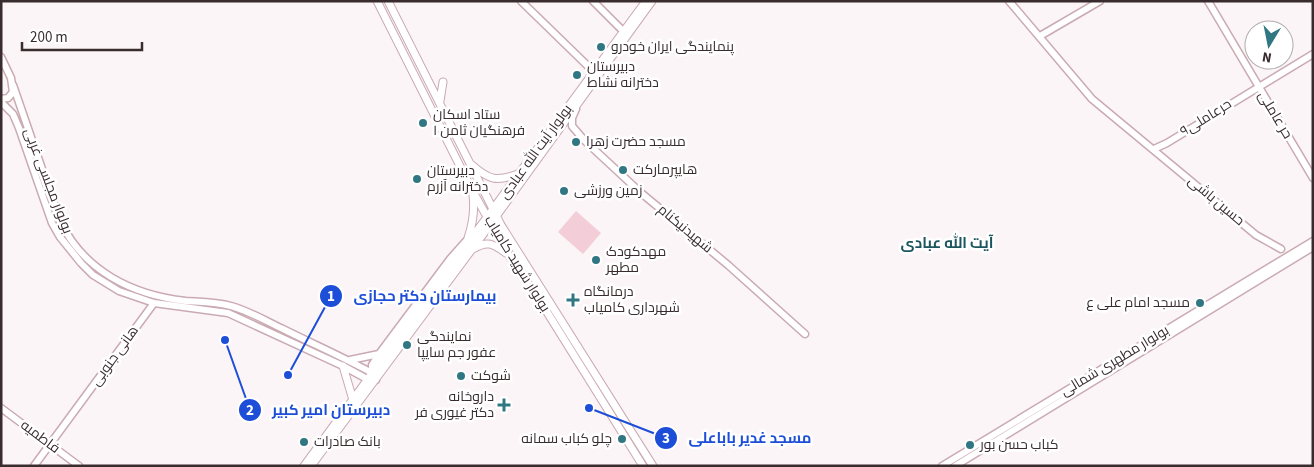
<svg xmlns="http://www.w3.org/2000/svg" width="1314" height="467" font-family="'Source Sans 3',Cairo,sans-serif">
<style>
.green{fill:#f3cdd7}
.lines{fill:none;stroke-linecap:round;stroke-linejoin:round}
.secondary-casing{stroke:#caaab3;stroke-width:9}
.primary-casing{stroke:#caaab3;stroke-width:9}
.secondary{stroke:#fff;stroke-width:6}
.primary{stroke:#fff;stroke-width:7}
.poi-dot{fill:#317783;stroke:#fff;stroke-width:2}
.labels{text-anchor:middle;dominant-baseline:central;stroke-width:5;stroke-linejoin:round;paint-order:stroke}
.poi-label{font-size:14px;fill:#392c2f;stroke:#fff;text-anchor:start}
.street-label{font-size:14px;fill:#392c2f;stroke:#fff}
.neighbourhood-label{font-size:15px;font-weight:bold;fill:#1c555e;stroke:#fff}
.leader{fill:none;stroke:#1d4ed8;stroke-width:2}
.callout-dot{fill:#1d4ed8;stroke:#fff;stroke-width:2}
.mark-label{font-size:15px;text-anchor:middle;font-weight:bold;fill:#fff}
.callout-label{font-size:15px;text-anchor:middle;font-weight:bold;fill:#1d4ed8;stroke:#fff;stroke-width:5;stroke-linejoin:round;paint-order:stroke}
</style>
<rect width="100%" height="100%" fill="#fcf5f7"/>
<path class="green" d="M576,211L601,233L583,254L558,232Z"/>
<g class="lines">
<defs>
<path id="secondary" d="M521,1L594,72
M593,1L624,32
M1009,1L1092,99L1256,235L1281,249
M1208,1L1313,178
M1040,36L1100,1
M1,57L11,78L13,92L8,98L1,99
M1,102L13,114L19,128L52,223L60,237L81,263L93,275L119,291L154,303L228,313L343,366L367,379L376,380L372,373C343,357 313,344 283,329C266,321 249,311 231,306C216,302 201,302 186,301C132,295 84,271 60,221L13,85
M576,109L572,118V126L584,140L640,192L728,265L805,334
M1154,149L1167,143L1313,54
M350,360L379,354
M372,373V365L379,354L450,259L466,241
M1,408L79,466
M34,466L154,303
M942,466L1313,241
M955,466L1313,247"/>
<path id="primary" d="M377,1L472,190L508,254L537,296L643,466
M388,1L501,225L653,466
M440,101L443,82
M472,165C489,180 497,182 518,174
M468,238C473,223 475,211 473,195
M473,249C488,240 493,244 506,253
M343,366L353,400
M304,466L646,1
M311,466L484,233L652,1"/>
</defs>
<use href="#secondary" class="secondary-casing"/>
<use href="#primary" class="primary-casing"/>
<use href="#secondary" class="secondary"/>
<use href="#primary" class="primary"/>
</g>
<g class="poi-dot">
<circle cx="601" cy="47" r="5"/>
<circle cx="577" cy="75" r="5"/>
<circle cx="423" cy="123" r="5"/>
<circle cx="576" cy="142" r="5"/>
<circle cx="623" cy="170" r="5"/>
<circle cx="417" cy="179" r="5"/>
<circle cx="564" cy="191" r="5"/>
<circle cx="596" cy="260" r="5"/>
<path d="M570.5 292.5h5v5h5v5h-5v5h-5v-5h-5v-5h5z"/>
<circle cx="1200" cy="303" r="5"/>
<circle cx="407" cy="345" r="5"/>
<circle cx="461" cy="376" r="5"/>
<path d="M501.5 397.5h5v5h5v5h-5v5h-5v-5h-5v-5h5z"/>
<circle cx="622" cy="439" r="5"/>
<circle cx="304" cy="442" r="5"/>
<circle cx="970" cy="445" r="5"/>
</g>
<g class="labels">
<g class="poi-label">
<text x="611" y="47">پنمایندگی ایران خودرو</text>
<text x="587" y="67">دبیرستان<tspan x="587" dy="16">دخترانه نشاط</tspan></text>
<text x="433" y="115">ستاد اسکان<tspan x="433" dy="16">فرهنگیان ثامن ۱</tspan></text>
<text x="586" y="142">مسجد حضرت زهرا</text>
<text x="633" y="170">هایپرمارکت</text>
<text x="427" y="171">دبیرستان<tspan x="427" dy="16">دخترانه آزرم</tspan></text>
<text x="574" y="191">زمین ورزشی</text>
<text x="606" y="252">مهدکودک<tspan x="606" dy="16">مطهر</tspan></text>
<text x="584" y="292">درمانگاه<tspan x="584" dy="16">شهرداری کامیاب</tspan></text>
<text x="1190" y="303" text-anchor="end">مسجد امام علی ع</text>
<text x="417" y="337">نمایندگی<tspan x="417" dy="16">عفور جم سایپا</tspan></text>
<text x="471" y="376">شوكت</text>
<text x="494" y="397" text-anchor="end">داروخانه<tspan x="494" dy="16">دکتر غیوری فر</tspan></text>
<text x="612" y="439" text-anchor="end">چلو کباب سمانه</text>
<text x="314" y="442">بانک صادرات</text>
<text x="980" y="445">كباب حسن بور</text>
</g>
<g class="street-label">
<text transform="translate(1275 115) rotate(59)">حر عاملی</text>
<text transform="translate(1206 118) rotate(-32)">حرعاملی۹</text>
<text transform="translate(536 152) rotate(-54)">بولوار آیت الله عبادی</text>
<text transform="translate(48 181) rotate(69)">بولوار مجلسی غربی</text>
<text transform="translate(1216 201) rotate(40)">حسین باشی</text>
<text transform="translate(685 229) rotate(40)">شهیدنیکنام</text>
<text transform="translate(517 264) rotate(58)">بولوار شهید کامیاب</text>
<text transform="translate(115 356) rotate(-54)">هانی جنوبی</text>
<text transform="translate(1115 361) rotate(-31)">بولوار مطهری شمالی</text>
<text transform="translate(40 437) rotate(37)">فاطمیه</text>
</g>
<g class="neighbourhood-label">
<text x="947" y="243">آیت الله عبادی</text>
</g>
</g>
<path class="leader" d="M288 375L331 296M225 340L250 410M589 408L666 438"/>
<g class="callout-dot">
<circle cx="288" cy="375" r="5"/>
<circle cx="225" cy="340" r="5"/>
<circle cx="589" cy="408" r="5"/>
<circle cx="331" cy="296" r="12"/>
<circle cx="250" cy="410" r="12"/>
<circle cx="666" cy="438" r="12"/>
</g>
<g class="mark-label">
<text x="331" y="301">1</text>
<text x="250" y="415">2</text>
<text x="666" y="443">3</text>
</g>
<g class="callout-label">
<text x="425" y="301">بیمارستان دکتر حجازی</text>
<text x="331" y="415">دبیرستان امیر کبیر</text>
<text x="750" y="443">مسجد غدیر باباعلی</text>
</g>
<rect width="1314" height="467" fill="none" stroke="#392c2f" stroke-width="5"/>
<g transform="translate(1269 45) rotate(190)"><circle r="24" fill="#ffffff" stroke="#b0abac"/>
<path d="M0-4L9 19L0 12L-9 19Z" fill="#317783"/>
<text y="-8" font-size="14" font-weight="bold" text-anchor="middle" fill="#392c2f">N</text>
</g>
<path d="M22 42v8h120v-8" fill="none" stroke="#392c2f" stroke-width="2.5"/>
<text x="30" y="42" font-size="15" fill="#392c2f" stroke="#ffffff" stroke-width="4" paint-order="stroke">200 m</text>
</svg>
